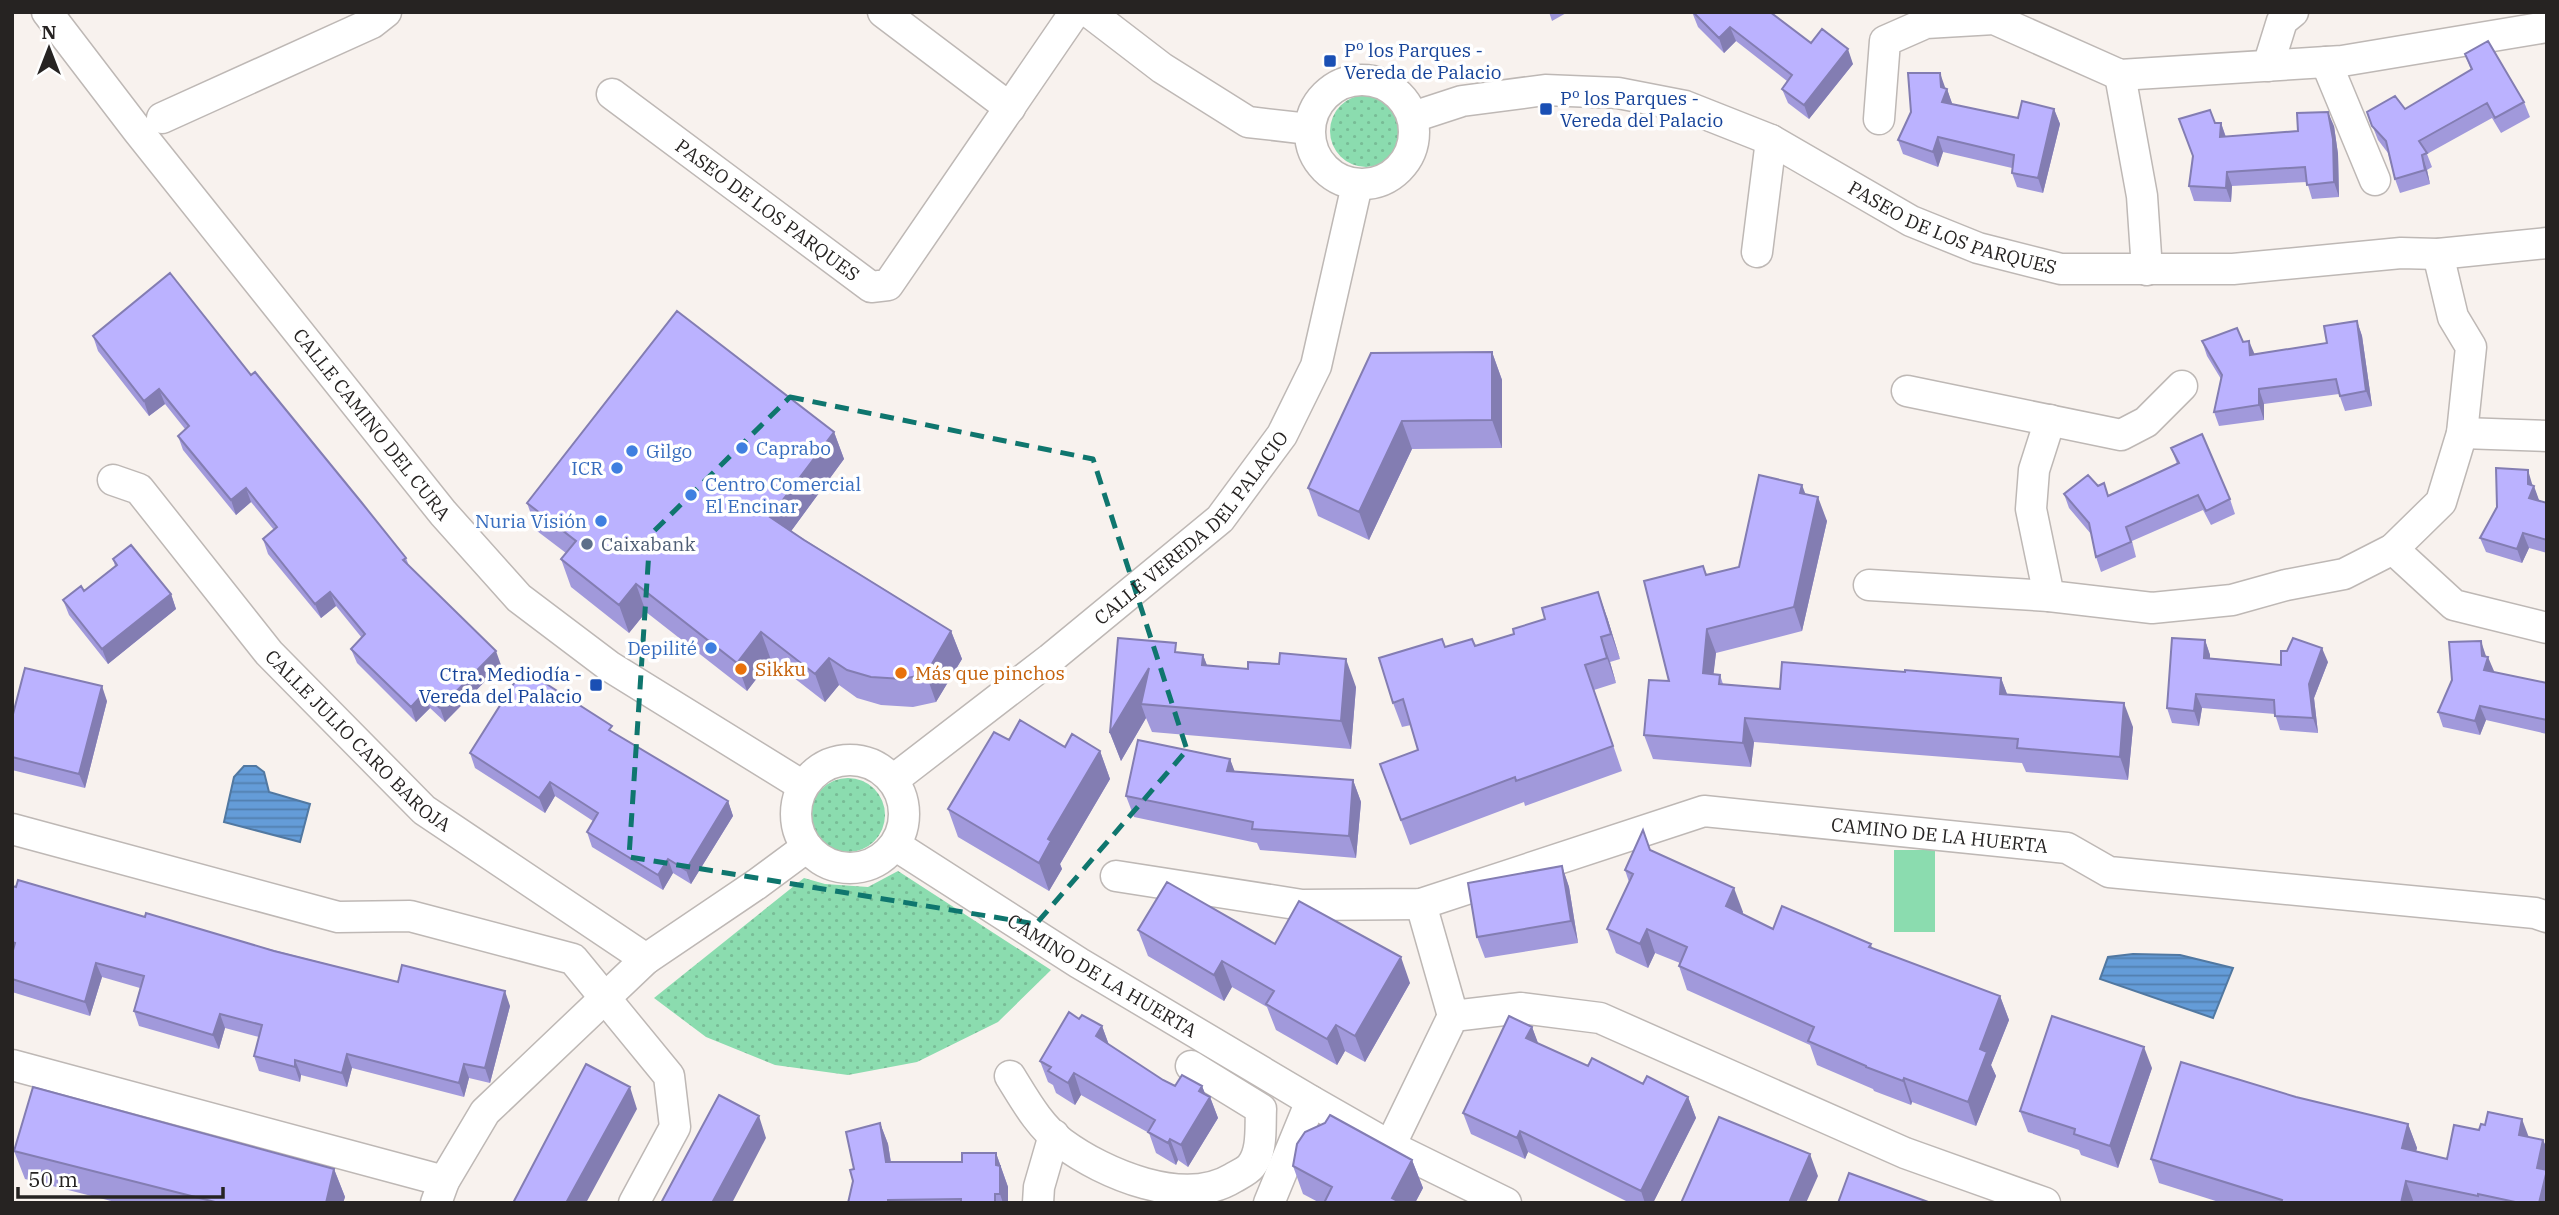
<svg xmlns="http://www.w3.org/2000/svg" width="2559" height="1215" font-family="'IBM Plex Serif',serif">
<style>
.grass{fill:#8bdcaf}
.park{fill:url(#park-dots)}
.water{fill:url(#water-rules);stroke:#5178a1;stroke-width:2}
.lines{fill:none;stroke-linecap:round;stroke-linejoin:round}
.minor-casing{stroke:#beb8b5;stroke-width:33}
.minor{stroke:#fff;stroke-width:30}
.wall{fill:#a199db}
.shaded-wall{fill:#837db2}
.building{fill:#bbb2ff;stroke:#837db2;stroke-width:2}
.marked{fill:none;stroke:#0f766e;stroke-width:5;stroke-dasharray:14 9;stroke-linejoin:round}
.transit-dot{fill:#1a4fb4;stroke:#fff;stroke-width:2.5}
.shop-dot{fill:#3f7fe0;stroke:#fff;stroke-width:2.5}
.service-dot{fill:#5c6f8a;stroke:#fff;stroke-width:2.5}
.food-dot{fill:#e8710a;stroke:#fff;stroke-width:2.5}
.labels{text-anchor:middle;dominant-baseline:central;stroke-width:7;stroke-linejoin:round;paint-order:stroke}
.transit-label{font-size:19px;fill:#164399;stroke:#fff;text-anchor:start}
.street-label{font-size:19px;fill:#262322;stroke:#fff}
.shop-label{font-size:19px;fill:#366cbe;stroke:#fff;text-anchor:start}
.service-label{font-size:19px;fill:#4e5e75;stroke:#fff;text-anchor:start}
.food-label{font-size:19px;fill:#c56008;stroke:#fff;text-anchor:start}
</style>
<defs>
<pattern id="park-dots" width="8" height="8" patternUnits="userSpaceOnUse" patternTransform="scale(1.75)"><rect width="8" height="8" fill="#8bdcaf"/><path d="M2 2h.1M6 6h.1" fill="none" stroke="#78bc96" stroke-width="1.8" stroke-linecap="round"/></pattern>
<pattern id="water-rules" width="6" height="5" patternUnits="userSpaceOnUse" patternTransform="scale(1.75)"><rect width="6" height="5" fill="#649cd8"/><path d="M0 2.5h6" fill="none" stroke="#527faf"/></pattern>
</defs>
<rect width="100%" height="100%" fill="#f8f2ee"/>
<path class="grass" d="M1894,850H1935V932H1894Z"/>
<path class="park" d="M1330 131a36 36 0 1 1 72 0a36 36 0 1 1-72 0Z
M811 815a37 37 0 1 1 74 0a37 37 0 1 1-74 0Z
M898,871L1051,970L998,1022L917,1062L848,1075L775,1065L706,1037L654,998L804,878L825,884L868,887Z"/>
<path class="water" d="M244,766H256L264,772L269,792L310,804L300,842L224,822L234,777Z
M2133,954L2180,955L2233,968L2213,1018L2100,979L2108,957Z"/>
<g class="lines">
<defs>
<g id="minor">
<path id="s1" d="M47,12L138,131L443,513L519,598L609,666L803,786"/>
<path d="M883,12L1010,108"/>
<path d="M1089,12L1162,68L1248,122L1309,129"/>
<path d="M2326,62L2375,180"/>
<path d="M2268,66L2282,21L2293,12"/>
<path d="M2120,75L2142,196L2147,270"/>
<circle cx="1362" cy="132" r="52"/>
<path id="s2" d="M612,94L871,287L888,285L1075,12"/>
<path id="s3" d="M1413,117L1462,101L1545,90L1618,93L1685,106L1771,140L1911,221L1978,248L2061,269H2233L2401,253L2438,254L2547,243"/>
<path d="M162,118L372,23L386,12"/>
<path d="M1879,119L1885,41L1926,23L1994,19L2120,75L2342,61L2547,27"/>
<path d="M1757,252L1771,140"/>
<path d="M1907,391L2121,435L2146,422L2182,386"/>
<path d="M2050,420L2034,470L2031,509L2049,596L2152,608L2232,600L2286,585L2344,574L2393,549L2441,502L2462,433L2471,347L2453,317L2438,254"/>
<path d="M2462,433L2547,436"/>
<path id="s4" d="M113,480L139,489L269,653L424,810L646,959"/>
<path d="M2393,549L2454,605L2547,628"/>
<path d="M1869,585L2049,596"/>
<circle cx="850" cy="814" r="54"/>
<path id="s5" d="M893,780L1050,659L1220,519L1282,435L1316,366L1357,185"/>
<path d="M12,829L338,917L410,916L573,959L669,1076L675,1127L634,1203"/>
<path id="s6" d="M895,845L1079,963L1311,1101L1390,1146L1506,1203"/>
<path id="s7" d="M1116,876L1302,905L1421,904L1704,811L2067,848L2109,872L2535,913L2547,917"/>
<path d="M1421,904L1453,1016"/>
<path d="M12,1065L444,1181"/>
<path d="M1010,1076C1025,1100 1039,1126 1062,1143C1104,1174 1184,1208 1233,1178C1238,1175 1247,1171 1251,1166C1263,1151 1260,1127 1261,1109L1191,1066"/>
<path d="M1390,1146L1453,1016L1521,1008L1600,1018L1905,1153L2045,1203"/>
<path d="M436,1203L444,1181L485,1112L646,959L757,884L807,847"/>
<path d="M1038,1203L1039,1187L1054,1135"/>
<path d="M1269,1203L1311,1101"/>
</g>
</defs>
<use href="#minor" class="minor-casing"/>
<use href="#minor" class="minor"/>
</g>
<path class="wall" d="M1549,12H1568L1552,21Z
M1692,12L1811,43L1853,64L1809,119L1788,103L1782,89L1787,81L1736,41L1724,53L1698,27Z
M2465,54L2524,102L2530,117L2501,133L2492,118L2427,154L2432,167L2427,170L2430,184L2400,193L2395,179L2388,153L2378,140L2367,112L2405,109L2471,70Z
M1947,89L1952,104L2018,118L2054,109L2060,124L2043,193L2017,187L2012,173V168L1943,152L1938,167L1903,154L1898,140Z
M2215,123H2221L2226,137L2298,131L2334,126L2338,154L2339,197L2312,199L2307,182L2232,186L2231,202L2194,201L2189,186Z
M2357,321L2362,336L2372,406L2345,411L2339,394L2264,404V420L2219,426L2214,412L2221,379L2207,356L2202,341L2243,342L2254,354L2327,343Z
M93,336L251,375L406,558L409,566L501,665L445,722L430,708L416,722L357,663L351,649L362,638L336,606L321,618L268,554L263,539L274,530L251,502L236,515L183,450L178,436L185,429L165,404L149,416L98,351Z
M1492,352L1502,380V448L1412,449L1369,540L1318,516L1308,488Z
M834,432L844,459L791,531L951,631L962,659L936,702L913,707L881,705L857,698L839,685L825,702L771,660L747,691L646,612L629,633L571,587L561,559L566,553L537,531L527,503Z
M2171,448L2230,499L2235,514L2211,525L2203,510L2132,541L2136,557L2101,572L2096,557L2091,534L2069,508L2064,494L2108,496L2177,464Z
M2533,485L2539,501L2547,503V553L2529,548L2522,563L2486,552L2480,538Z
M1806,494L1827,521L1802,631L1716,653L1713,674L1720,675L1723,684L1780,689L1905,672L2001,678L2007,694L2133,727L2128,780L2026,772L2022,763L1754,742L1751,767L1653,759L1644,735L1669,681L1703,566L1707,575L1739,567Z
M113,559L171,594L176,609L108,664L69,615L63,600L84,591L115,566Z
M1607,617L1620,659L1610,662L1616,683L1594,690L1622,771L1525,806L1524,802L1410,845L1380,764L1418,750L1411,725L1402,727L1393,703L1445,647L1475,646Z
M2205,640L2210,655V658L2281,665L2328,662L2314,698L2318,733L2280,730L2275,714L2202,708L2199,726L2172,723L2167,708Z
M1179,652L1203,655L1207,666L1356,687L1351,749L1152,732L1146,718L1121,761L1110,733Z
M2486,656L2493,672L2547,683V734L2486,720L2480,735L2443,727L2438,712Z
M107,701L85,788L12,770V718Z
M614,733L728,801L733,816L691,884L673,873L663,890L592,847L587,832L593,821L555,796L545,813L475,768L470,753Z
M1009,740L1100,751L1110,779L1060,864L1062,869L1049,891L958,837L948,809Z
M1230,759L1234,771L1353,780L1361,802L1356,858L1260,850L1257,843L1134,817L1126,796Z
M1650,850L1743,912L1742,914L1773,929L1871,944L1872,948L2000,996L2009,1020L1991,1065L1996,1076L1976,1126L1912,1102L1911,1105L1874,1091L1873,1089L1817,1065L1810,1045L1687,990L1679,966L1680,963L1655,953L1648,968L1616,953L1607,929L1629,882L1625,870Z
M1562,866L1569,887L1578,943L1485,958L1477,937Z
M12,886L145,917L398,982L510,1006L490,1083L469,1078L464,1097L352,1068L347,1087L301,1075L300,1082L259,1071L254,1056L259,1037L225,1028L219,1049L139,1026L134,1011L140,988L102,977L90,1016L12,992Z
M1138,930L1275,944L1410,983L1365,1062L1345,1051L1337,1065L1276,1030L1267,1007L1232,987L1224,1001L1148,956Z
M1079,1019L1102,1026L1109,1045L1163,1080L1175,1086H1202L1205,1094L1210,1097L1218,1118L1188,1167L1178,1160L1176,1165L1156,1153L1149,1133L1081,1095L1075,1105L1056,1093L1053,1085L1048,1082L1040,1061Z
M1532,1027L1538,1044L1588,1066L1688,1097L1696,1118L1653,1203H1630L1528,1152L1525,1159L1471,1134L1463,1113Z
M2152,1068L2118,1168L2081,1155L2079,1150L2028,1132L2020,1111Z
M2296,1097L2408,1124L2417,1148L2416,1151L2447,1159L2479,1130L2543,1140L2547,1149V1203H2222L2159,1183L2151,1159Z
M880,1123L888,1144L891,1162H962L996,1153L1008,1187V1203H848L853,1181L854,1169Z
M14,1151L334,1169L345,1197L343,1203H119L25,1179Z
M1412,1160L1423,1188L1415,1203H1320L1303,1194L1293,1166Z"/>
<path class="shaded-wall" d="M1730,27L1736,41L1724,53L1719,38Z
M1848,49L1853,64L1809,119L1804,105Z
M1940,73L1945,87L1946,92L1947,89L1952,103L1948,117L1942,102Z
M2054,109L2060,124L2043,193L2038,178Z
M2328,112L2334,126L2338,154L2339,197L2334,182Z
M2221,123L2226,138L2220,137Z
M1938,137L1943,152L1938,167L1933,152Z
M2422,155L2427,170L2430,184L2425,170Z
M2227,172L2232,186L2231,202L2226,188Z
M2357,321L2362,336L2372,406L2366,391Z
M2249,341L2255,355H2250Z
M1492,352L1502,380V448L1492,420Z
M159,389L165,404L149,416L144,401Z
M2259,389L2264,404V420L2259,405Z
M1402,421L1412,449L1369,540L1359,512Z
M834,432L844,459L781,545L770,517Z
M2528,470L2533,487L2534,486L2539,500L2534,513L2529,498Z
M1802,485L1811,508L1800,493Z
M246,488L251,502L236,515L231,500Z
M1818,497L1827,521L1802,631L1794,607Z
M2523,533L2529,548L2522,563L2517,549Z
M636,584L646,612L629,633L619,605Z
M330,592L336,606L321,618L315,604Z
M1598,592L1607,617L1620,659L1611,634Z
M171,594L176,609L108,664L102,649Z
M1707,629L1716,653L1711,696L1703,673Z
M951,631L962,659L936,702L926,674Z
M761,632L771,660L747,691L737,663Z
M1601,637L1610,662L1616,683L1607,658Z
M2205,640L2210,655L2209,672L2204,658Z
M2481,641L2486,656L2487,661L2488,657L2494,671L2489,685L2484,670Z
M2322,648L2328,662L2314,698L2318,733L2313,718L2309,684Z
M496,651L501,665L445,722L440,708Z
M1203,655L1214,683L1202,665Z
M829,658L839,685L825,702L815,674Z
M1346,659L1356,687L1351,749L1341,721Z
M1149,668L1141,704L1146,718L1121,761L1110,733Z
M2001,678L2010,702L2000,694Z
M102,686L107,701L85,788L79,774Z
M424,693L430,708L416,722L411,707Z
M2196,694L2202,708L2199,726L2194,711Z
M2124,703L2133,727L2128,780L2120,757Z
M2480,706L2486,720L2480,735L2475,721Z
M1745,718L1754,742L1751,767L1743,743Z
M1100,751L1110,779L1060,864L1062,869L1049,891L1039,863L1048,839Z
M1230,759L1238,780L1227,771Z
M1353,780L1361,802L1356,858L1349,836Z
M550,782L555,796L545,813L539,798Z
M728,801L733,816L691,884L686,870Z
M668,859L673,873L663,890L658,875Z
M1562,866L1569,887L1578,943L1571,921Z
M1734,888L1743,912L1734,930L1726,906Z
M1647,929L1655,953L1648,968L1640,944Z
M1401,957L1410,983L1365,1062L1355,1036Z
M1222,961L1232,987L1224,1001L1214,975Z
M96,963L102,977L90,1016L85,1002Z
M505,991L510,1006L490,1083L485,1068Z
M2000,996L2009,1020L1991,1065L1996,1076L1976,1126L1968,1102L1980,1049Z
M220,1014L225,1028L219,1049L213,1035Z
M1336,1025L1345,1051L1337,1065L1327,1039Z
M1102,1026L1110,1048L1096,1036Z
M1532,1027L1540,1048L1526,1038Z
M2144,1047L2152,1068L2118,1168L2110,1146Z
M347,1054L352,1068L347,1087L342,1073Z
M295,1060L301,1075L300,1082L295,1067Z
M464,1064L469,1078L464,1097L459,1083Z
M1074,1073L1081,1095L1075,1105L1068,1083Z
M1904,1078L1912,1102L1911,1105L1903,1081Z
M1202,1086L1208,1101L1210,1097L1218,1118L1188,1167L1181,1145L1199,1091Z
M630,1087L637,1109L586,1203H566Z
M1688,1097L1696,1118L1653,1203H1645L1641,1191Z
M759,1116L766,1138L732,1203H712Z
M2522,1119L2531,1143L2519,1135Z
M880,1123L888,1144L894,1184L886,1162Z
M2408,1124L2417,1148L2411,1172L2402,1148Z
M1520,1131L1528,1152L1525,1159L1517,1138Z
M1170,1139L1178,1160L1176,1165L1168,1143Z
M2543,1140L2547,1149V1203H2539L2537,1168Z
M996,1153L1008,1187V1203H1003L1000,1194L996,1165Z
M1810,1154L1818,1176L1806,1203H1789Z
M1412,1160L1423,1188L1415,1203H1393L1392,1198Z
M334,1169L345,1197L343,1203H326Z
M2406,1181L2414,1203H2401Z"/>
<path class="building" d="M1693,12H1770L1811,43L1822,29L1848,49L1804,105L1782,89L1792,75L1730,27L1719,38Z
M2488,41L2524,102L2495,118L2487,103L2419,141L2427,153L2422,155L2425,170L2395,179L2386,141L2372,126L2367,112L2395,96L2405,109L2472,69L2465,54Z
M1908,73H1940L1941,87L1947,89L1942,102L2018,118L2022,101L2054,109L2038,178L2012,173L2014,155L1938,137L1933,152L1898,140L1911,112Z
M2210,110L2215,123H2221L2220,137L2298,131L2297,113L2328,112L2333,139L2334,182L2307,185L2305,167L2227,172L2226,188L2189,186L2193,156L2179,119Z
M170,273L251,375L255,372L362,503L406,558L403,560L496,651L440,708L424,693L411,707L351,649L365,634L330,592L315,604L263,539L277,527L246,488L231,500L178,436L189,426L159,389L144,401L93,336Z
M677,311L834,432L770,517L804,540L951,631L926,674L903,679L871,677L847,670L829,658L815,674L761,632L737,663L636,584L619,605L561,559L576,541L527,503Z
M2357,321L2366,391L2340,396L2336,379L2259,389V405L2214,412L2222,375L2202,341L2237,328L2243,342L2249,341L2250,355L2327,343L2324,326Z
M1492,352V420L1402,421L1359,512L1308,488L1371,353Z
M2202,434L2230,499L2206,511L2198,495L2126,527L2131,542L2096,557L2089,523L2064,494L2088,475L2098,486L2104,483L2108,496L2179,463L2171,448Z
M2496,468L2528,470V484L2534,486L2529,498L2547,503V540L2523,533L2517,549L2480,538L2497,507Z
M1759,475L1802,485L1800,493L1818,497L1794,607L1707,629L1703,673L1720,675L1719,684L1780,689L1782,662L1905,672V670L2001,678L2000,694L2124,703L2120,757L2017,748L2018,739L1745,718L1743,743L1644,735L1649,680L1669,681L1644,581L1703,566L1706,575L1739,567Z
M131,545L171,594L102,649L63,600L81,586L84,591L117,565L113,559Z
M1598,592L1611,634L1601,637L1607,658L1585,665L1613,746L1516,781L1515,777L1401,820L1380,764L1418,750L1403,699L1393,703L1379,658L1442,639L1445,647L1472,639L1475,646L1514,634L1513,629L1545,619L1542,608Z
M1118,638L1176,643L1175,652L1203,655L1202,665L1248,669V662L1279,664L1280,653L1346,659L1341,721L1141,704L1149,668L1110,733Z
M2172,638L2205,640L2204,658L2281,665V651H2287L2293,638L2322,648L2309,684L2313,718L2275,716L2274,700L2196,694L2194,711L2167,708Z
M2481,641L2482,656L2488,657L2484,670L2547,683V720L2480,706L2475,721L2438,712L2452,680L2449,642Z
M25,668L102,686L79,774L12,757V718Z
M523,669L612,726L609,730L728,801L686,870L668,859L658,875L587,832L598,813L550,782L539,798L470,753Z
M1020,720L1065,747L1072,734L1100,751L1048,839L1051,841L1039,863L948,809L994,732L1009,740Z
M1138,740L1230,759L1227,771L1353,780L1349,836L1252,829L1253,822L1126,796Z
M1643,830L1650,850L1734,888L1726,906L1773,929L1782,906L1871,944L1869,947L2000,996L1980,1049L1987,1052L1968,1102L1904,1078L1903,1081L1866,1067V1066L1808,1041L1814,1027L1679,966L1687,947L1647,929L1640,944L1607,929L1633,874L1625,870Z
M1562,866L1571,921L1477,937L1468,883Z
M18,880L145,917L146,913L274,951L398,982L402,965L505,991L485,1068L464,1064L459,1083L347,1054L342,1073L295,1060V1067L254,1056L262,1025L220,1014L213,1035L134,1011L144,976L96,963L85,1002L12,979V954L15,943L12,942V886L16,887Z
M1167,882L1275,944L1299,901L1401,957L1355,1036L1336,1025L1327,1039L1266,1004L1274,991L1222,961L1214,975L1138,930Z
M1069,1012L1079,1019L1082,1015L1102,1026L1096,1036L1163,1080L1175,1086L1182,1075L1202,1086L1199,1091L1210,1097L1181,1145L1170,1139L1168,1143L1148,1132L1155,1120L1074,1073L1068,1083L1048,1071L1051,1067L1040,1061Z
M1509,1016L1532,1027L1526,1038L1588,1066L1592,1058L1643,1084L1647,1076L1688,1097L1641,1191L1520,1131L1517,1138L1463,1113Z
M2052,1016L2144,1047L2110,1146L2074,1134L2075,1129L2020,1111Z
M2181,1062L2296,1097L2408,1124L2402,1148L2447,1159L2454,1125L2479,1130L2481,1124L2485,1125L2488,1112L2522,1119L2519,1135L2543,1140L2537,1168L2547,1170L2539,1203H2520L2478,1194V1196L2406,1181L2401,1203H2281L2282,1200L2151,1159Z
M586,1064L630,1087L566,1203H513Z
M33,1087L334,1169L326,1203H219L14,1151Z
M719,1095L759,1116L712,1203H661Z
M1330,1115L1412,1160L1392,1198L1401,1203H1324L1332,1187L1293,1166L1297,1144L1305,1132L1325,1123Z
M1719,1117L1810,1154L1789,1203H1681Z
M880,1123L886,1162H962V1153H996V1165L1000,1166V1194H995V1203H961V1199L888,1200V1203H848L853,1181L850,1170L854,1169L846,1132Z
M1849,1173L1931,1203H1838Z"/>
<path class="marked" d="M790,397L1093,459L1187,750L1036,924L629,857L650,535Z"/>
<g class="transit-dot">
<rect x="1323" y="54" width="14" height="14" rx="3.5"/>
<rect x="1539" y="102" width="14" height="14" rx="3.5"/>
<rect x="589" y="678" width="14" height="14" rx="3.5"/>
</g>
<g class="shop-dot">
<circle cx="742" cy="448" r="7"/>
<circle cx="632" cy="451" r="7"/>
<circle cx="617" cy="468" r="7"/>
<circle cx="691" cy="495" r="7"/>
<circle cx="601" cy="521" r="7"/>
<circle cx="711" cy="648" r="7"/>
</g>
<circle class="service-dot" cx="587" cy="544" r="7"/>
<g class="food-dot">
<circle cx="741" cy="669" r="7"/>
<circle cx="901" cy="673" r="7"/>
</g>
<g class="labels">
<g class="transit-label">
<text x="1344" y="50">Pº los Parques -<tspan x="1344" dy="22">Vereda de Palacio</tspan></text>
<text x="1560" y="98">Pº los Parques -<tspan x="1560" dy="22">Vereda del Palacio</tspan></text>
<text x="582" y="674" text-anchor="end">Ctra. Mediodía -<tspan x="582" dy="22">Vereda del Palacio</tspan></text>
</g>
<g class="street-label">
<text stroke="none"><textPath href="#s2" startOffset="194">PASEO DE LOS PARQUES</textPath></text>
<text stroke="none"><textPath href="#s3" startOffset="572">PASEO DE LOS PARQUES</textPath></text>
<text stroke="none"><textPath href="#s1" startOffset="525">CALLE CAMINO DEL CURA</textPath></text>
<text stroke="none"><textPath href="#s5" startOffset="392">CALLE VEREDA DEL PALACIO</textPath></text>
<text stroke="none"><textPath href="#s4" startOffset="362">CALLE JULIO CARO BAROJA</textPath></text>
<text stroke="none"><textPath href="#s7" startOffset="842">CAMINO DE LA HUERTA</textPath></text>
<text stroke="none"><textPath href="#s6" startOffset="245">CAMINO DE LA HUERTA</textPath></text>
</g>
<g class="shop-label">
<text x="756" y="448">Caprabo</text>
<text x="646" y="451">Gilgo</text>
<text x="603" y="468" text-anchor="end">ICR</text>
<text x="705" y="484">Centro Comercial<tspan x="705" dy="22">El Encinar</tspan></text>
<text x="587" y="521" text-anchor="end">Nuria Visión</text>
<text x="697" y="648" text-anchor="end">Depilité</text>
</g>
<g class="service-label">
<text x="601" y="544">Caixabank</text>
</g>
<g class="food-label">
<text x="755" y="669">Sikku</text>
<text x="915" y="673">Más que pinchos</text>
</g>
</g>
<rect width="2559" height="1215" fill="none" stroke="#262322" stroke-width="28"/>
<g transform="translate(49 49)" stroke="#ffffff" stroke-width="5" paint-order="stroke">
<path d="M0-5L12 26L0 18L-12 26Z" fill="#262322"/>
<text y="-10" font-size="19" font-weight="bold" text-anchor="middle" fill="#262322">N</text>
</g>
<path d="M18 1187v10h205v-10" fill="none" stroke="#262322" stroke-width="3.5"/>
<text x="28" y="1187" font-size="21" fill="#262322" stroke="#ffffff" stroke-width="5" paint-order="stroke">50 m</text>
</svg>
